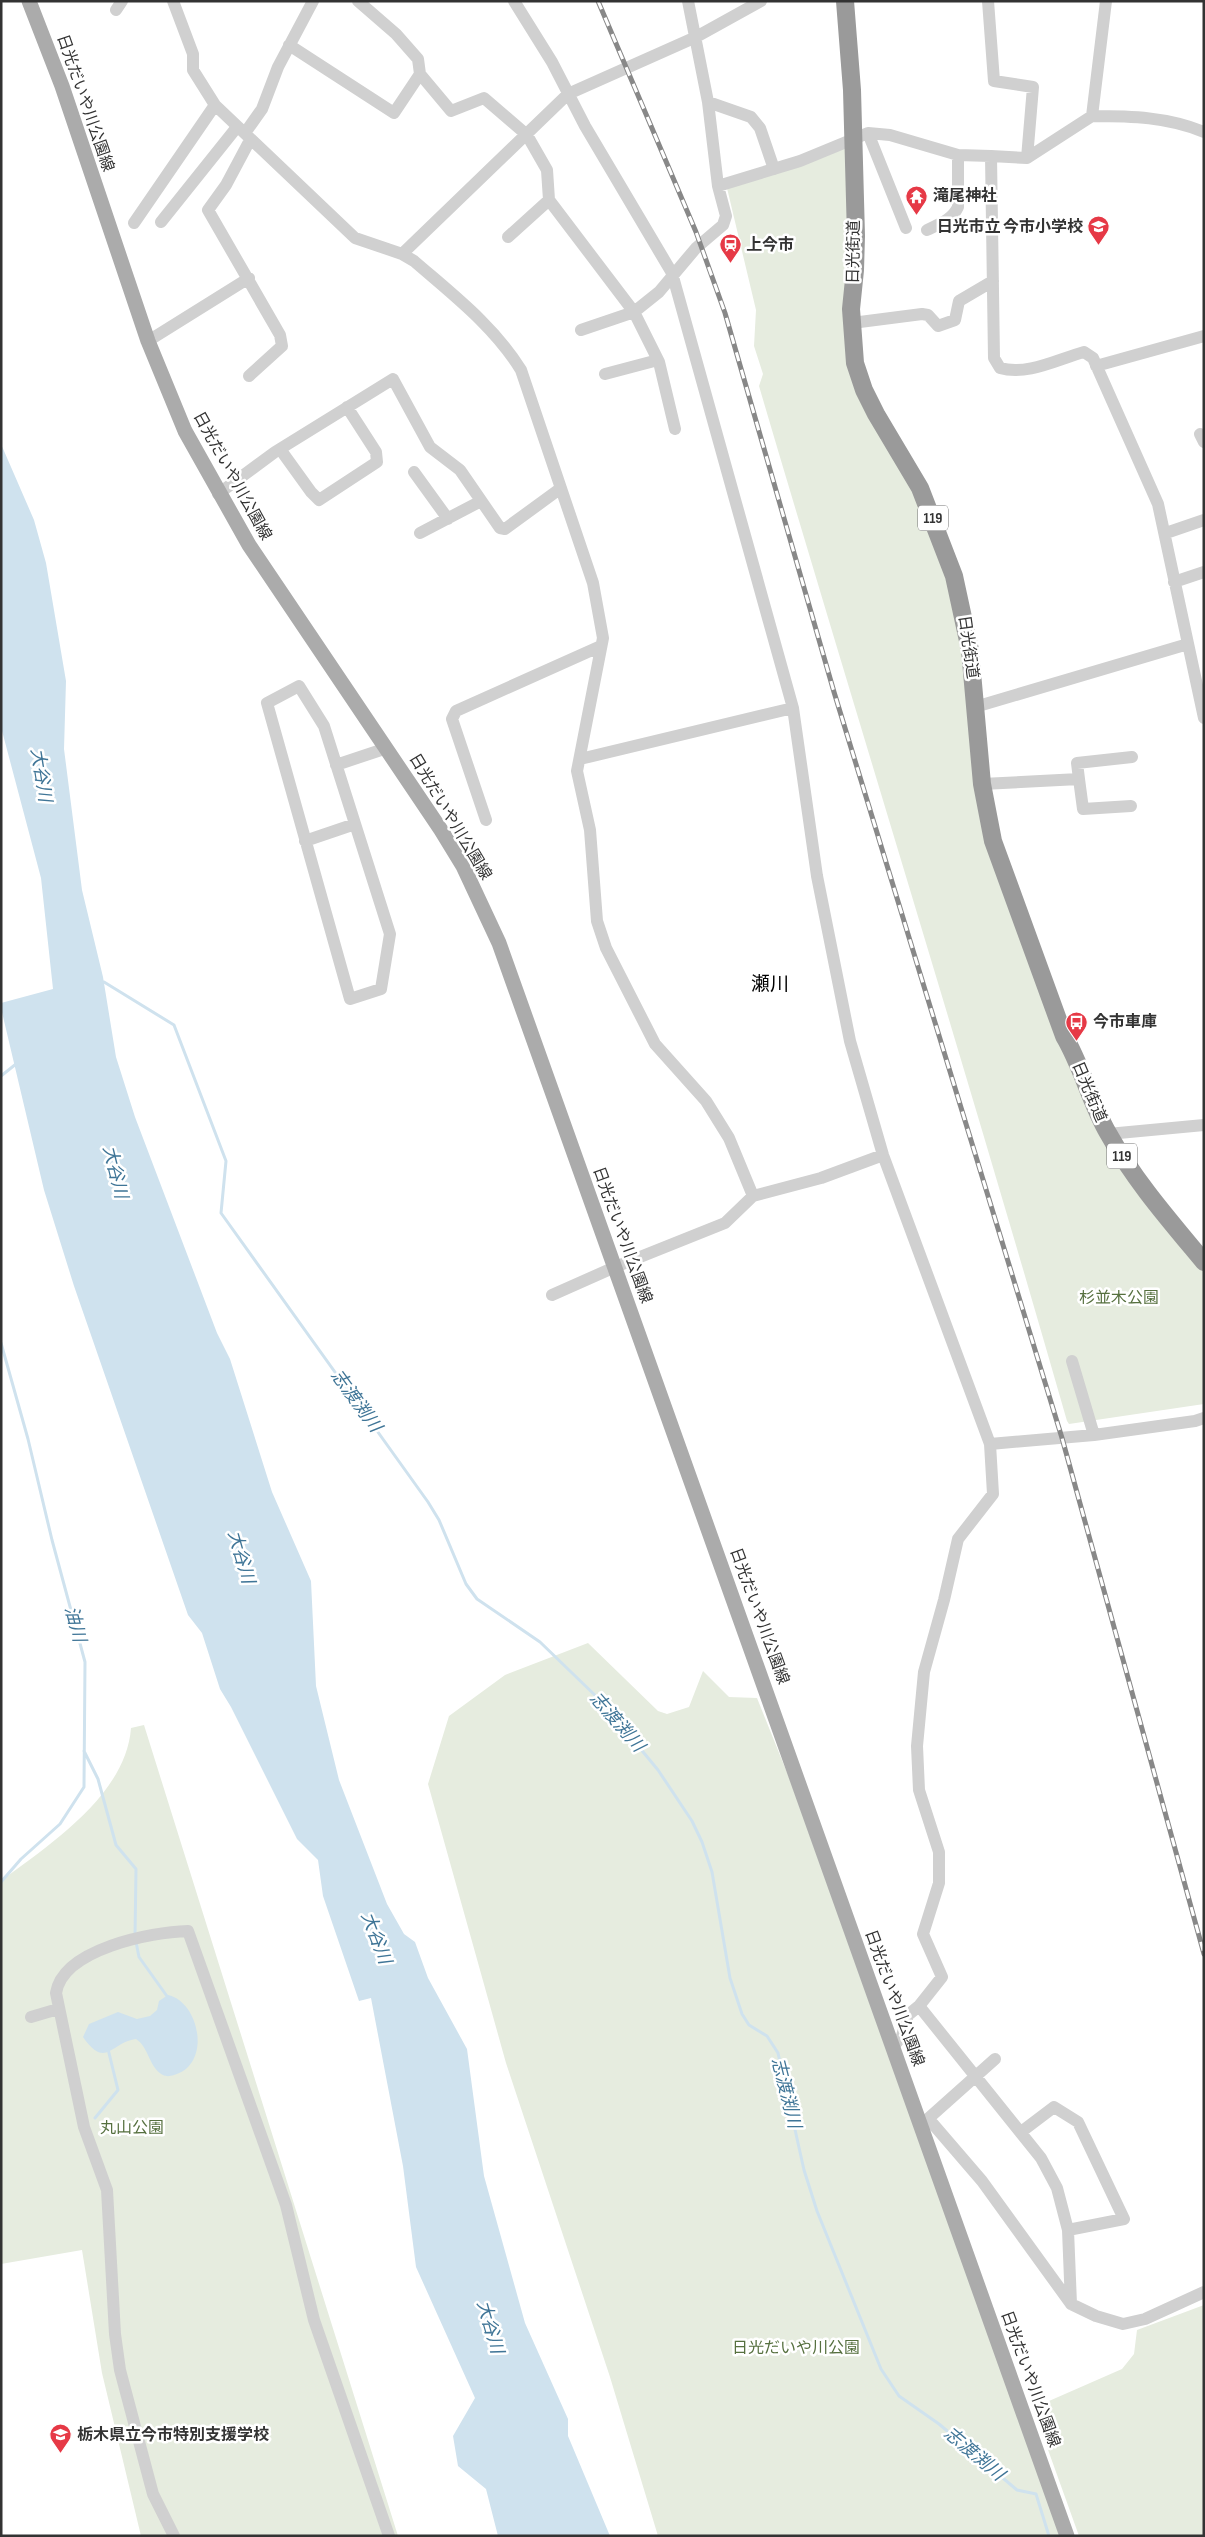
<svg xmlns="http://www.w3.org/2000/svg" width="1205" height="2537" font-family="'Sofia Sans Condensed','Noto Sans JP',sans-serif">
<style>
.green{fill:#e6ecdf}
.water{fill:#cfe2ee}
.lines{fill:none;stroke-linecap:round;stroke-linejoin:round}
.stream{stroke:#cfe2ee;stroke-width:3}
.minor{stroke:#d0d0d0;stroke-width:12}
.major{stroke:#ababab;stroke-width:15}
.highway{stroke:#9a9a9a;stroke-width:18}
.rail-casing{stroke:#888;stroke-width:5}
.rail{stroke:#fff;stroke-width:3;stroke-dasharray:9;stroke-linecap:butt}
.labels{text-anchor:middle;dominant-baseline:central;stroke-width:5;stroke-linejoin:round;paint-order:stroke}
.shield{fill:#fff;stroke:#707070;stroke-width:1}
.shield-label{font-size:15px;font-weight:bold;fill:#333}
.street-label{font-size:16px;fill:#333;stroke:#fff}
.poi-label{font-size:16px;font-weight:bold;fill:#333;stroke:#fff;text-anchor:start}
.park-label{font-size:16px;fill:#56703f;stroke:#fff}
.water-label{font-size:18px;font-style:italic;fill:#3f7597;stroke:#fff}
.quarter-label{font-size:19px;fill:#000;stroke:#fff}
</style>
<rect width="100%" height="100%" fill="#fff"/>
<path class="green" d="M850,143L851,359L918,489L961,617L970,733L1054,1027L1099,1134L1204,1266V1404L1069,1424L1067,1421C968,1075 861,732 759,386L763,374L754,346L756,310L727,188Z
M588,1643L658,1711L667,1714L689,1707L703,1671L729,1697L757,1698L790,1780L1060,2536H658L610,2377L506,2063L428,1784L449,1716L505,1675Z
M144,1725L398,2536H141L102,2373L82,2250L1,2264V1881C50,1844 126,1795 131,1728Z
M1204,2305V2536H1079L1033,2408L1122,2369L1134,2354L1137,2330Z"/>
<path class="water" d="M1,444L34,520L46,563L66,681L64,749L82,890L103,977L116,1057L135,1117L217,1333L230,1359L272,1492L311,1581L316,1686L339,1780L387,1904L404,1934L415,1942L428,1978L467,2049L484,2176L525,2323L568,2419V2436L610,2536H498L486,2489L458,2466L453,2436L475,2398L416,2267L403,2166L371,1998L359,2001L323,1896L318,1860L297,1839L231,1707L220,1689L202,1633L188,1615L74,1286L44,1190L1,1008V1003L53,989L41,878L1,727Z
M168,1995C200,2002 212,2065 174,2075C170,2076 167,2077 163,2075C149,2068 149,2047 136,2039C111,2042 106,2070 83,2037L89,2024L118,2012L137,2019L150,2016L157,2010L159,2001Z"/>
<g class="lines">
<path class="stream" d="M100,983L104,982L174,1025L226,1161L221,1213L428,1502L439,1520L466,1584L477,1599L540,1642L601,1701L658,1770L692,1821L702,1842L712,1872L730,1978L742,2014L749,2025L767,2036L778,2053L804,2170L817,2211L881,2369L899,2396L939,2424L1017,2490L1036,2494L1049,2536
M1,1076L16,1064
M1,1343L28,1439L52,1540L85,1662L84,1787L60,1824L21,1859L1,1882
M84,1751L98,1779L116,1845L136,1869L135,1936
M136,1942L139,1957L169,1999
M95,2118L118,2090L108,2049"/>
<path class="minor" d="M173,1L193,54V70L215,105L355,238L402,254L414,261C452,294 494,326 521,370L593,583L603,638L577,771L590,830L597,921L606,948L655,1044L706,1101L729,1138L753,1196
M358,1L396,34L418,59L420,74L451,111L484,98L527,135L547,170L549,200
M514,1L552,62L585,126L672,273L793,708L817,876L850,1041L883,1155L990,1444
M988,1L994,81L1033,87L1027,158
M116,10L122,1
M289,45L394,113L420,74
M708,102L751,117L760,128L774,169
M1092,116C1131,116 1168,117 1204,132
M245,133L262,109L278,67L313,1
M868,133L906,228
M991,156L1027,158L1092,116L1106,1
M718,186L800,161L868,133L890,135L958,155L991,156L994,358L1000,368C1027,376 1058,359 1084,352L1093,358L1158,504L1204,718
M161,222L237,127
M134,223L215,105
M927,230C939,224 952,220 958,207V155
M508,237L549,200L634,312L659,362L675,429
M402,254L568,94L696,37L761,1
M852,323L922,314L928,315L938,326L955,320L959,301L993,281
M581,330L634,312L659,292L696,248L723,225L726,216L718,186L708,102L688,1
M148,341L249,278
M1096,366L1204,336
M605,374L658,360
M249,376L282,346L280,335L208,210L226,185L250,140
M1200,434L1204,442
M280,449L311,492L319,500L377,462L376,452L347,407
M414,472L448,519
M218,494L275,452L393,379L430,447L460,470L500,528L505,529L561,488
M420,533L481,501
M1166,533L1204,520
M1174,582L1204,572
M299,686L324,726L390,934L381,989L350,999L267,703Z
M975,707L1188,644
M580,759L793,708
M336,765L387,748
M1079,779L1077,763L1132,757
M982,784L1079,779L1083,809L1131,806
M486,820L452,719L456,711L601,646
M305,841L355,824
M1108,1134L1204,1125
M552,1295L615,1267L725,1223L753,1196L821,1178L883,1155
M1072,1361L1094,1435
M919,2006L1041,2158L1057,2188L1068,2230L1071,2304
M31,2017L58,2009
M893,2047L902,2036L908,2015L919,2006L942,1977L923,1934L939,1883V1852L919,1790L917,1746L924,1672L944,1600L958,1539L993,1494L990,1444L1094,1435L1195,1421L1204,1418
M921,2125L933,2124L982,2181L1071,2304L1096,2316L1123,2324L1145,2319L1204,2292
M921,2125L995,2059
M1021,2132L1054,2107L1078,2122L1124,2219L1068,2230
M174,2536L153,2494L120,2370L115,2334L107,2190L84,2127L56,1993C63,1949 151,1932 188,1931L286,2205L314,2320L389,2536"/>
<path class="major" d="M29,1L62,86L148,341L185,431L249,545L441,830L463,866L499,943L1067,2536"/>
<path class="highway" d="M845,1L852,90L856,236L855,270L851,309L855,363L864,390L876,414L920,488L954,576L970,650L982,784L993,841L1064,1036C1082,1066 1090,1102 1108,1133C1134,1180 1170,1221 1204,1262"/>
<defs>
<path id="rail" d="M598,1L696,232L725,313L834,692L1062,1438L1204,1954"/>
</defs>
<use href="#rail" class="rail-casing"/>
<use href="#rail" class="rail"/>
</g>
<defs>
<symbol id="temple-pin" viewBox="-11 -11 22 30"><path d="M0 17L-7.5 6A9.5 9.5 0 1 1 7.5 6Z" fill="#e63946" stroke="#fff"/><path d="M0-6L5-2H3V0L6.5 2.5H4V6H1.5V3h-3V6H-4V2.5H-6.5L-3 0V-2H-5Z" fill="#fff"/></symbol>
<symbol id="school-pin" viewBox="-11 -11 22 30"><path d="M0 17L-7.5 6A9.5 9.5 0 1 1 7.5 6Z" fill="#e63946" stroke="#fff"/><path d="M0-5L7-2L0 1L-7-2ZM-4 1L0 2.5L4 1V4Q0 6-4 4Z" fill="#fff"/></symbol>
<symbol id="station-pin" viewBox="-11 -11 22 30"><path d="M0 17L-7.5 6A9.5 9.5 0 1 1 7.5 6Z" fill="#e63946" stroke="#fff"/><path d="M-3-6H3Q5-6 5-4V2Q5 4 3 4L4.5 6H3L1.5 4h-3L-3 6H-4.5L-3 4Q-5 4-5 2V-4Q-5-6-3-6ZM-3.5-4v3h7v-3ZM-3.5 1v1.5H-2V1ZM2 1v1.5H3.5V1Z" fill="#fff"/></symbol>
<symbol id="bus-pin" viewBox="-11 -11 22 30"><path d="M0 17L-7.5 6A9.5 9.5 0 1 1 7.5 6Z" fill="#e63946" stroke="#fff"/><path d="M-5-6H5V4H4V6H2V4H-2V6H-4V4H-5ZM-3.5-4V0h7V-4ZM-3.5 1.2v1.5H-2V1.2ZM2 1.2v1.5H3.5V1.2Z" fill="#fff"/></symbol>
</defs>
<g fill-rule="evenodd">
<use href="#temple-pin" x="904" y="184" width="25" height="34"/>
<use href="#school-pin" x="1086" y="214" width="25" height="34"/>
<use href="#station-pin" x="718" y="232" width="25" height="34"/>
<use href="#bus-pin" x="1064" y="1010" width="25" height="34"/>
<use href="#school-pin" x="48" y="2422" width="25" height="34"/>
</g>
<g class="labels">
<g class="shield">
<rect x="918" y="505.5" width="30" height="25" rx="4"/>
<rect x="1107" y="1143.5" width="30" height="25" rx="4"/>
</g>
<g class="shield-label">
<text x="933" y="518">119</text>
<text x="1122" y="1156">119</text>
</g>
<g class="street-label">
<text transform="translate(85 103) rotate(71)">日光だいや川公園線</text>
<text transform="translate(854 252) rotate(-89)">日光街道</text>
<text transform="translate(232 476) rotate(61)">日光だいや川公園線</text>
<text transform="translate(968 647) rotate(82)">日光街道</text>
<text transform="translate(450 817) rotate(59)">日光だいや川公園線</text>
<text transform="translate(1089 1092) rotate(67)">日光街道</text>
<text transform="translate(622 1235) rotate(70)">日光だいや川公園線</text>
<text transform="translate(759 1616) rotate(70)">日光だいや川公園線</text>
<text transform="translate(894 1998) rotate(70)">日光だいや川公園線</text>
<text transform="translate(1030 2379) rotate(70)">日光だいや川公園線</text>
</g>
<g class="poi-label">
<text x="933" y="196">滝尾神社</text>
<text x="1083" y="227" text-anchor="end">日光市立 今市小学校</text>
<text x="746" y="245">上今市</text>
<text x="1093" y="1022">今市車庫</text>
<text x="77" y="2435">栃木県立今市特別支援学校</text>
</g>
<g class="park-label">
<text x="1119" y="1298">杉並木公園</text>
<text x="132" y="2128">丸山公園</text>
<text x="796" y="2348">日光だいや川公園</text>
</g>
<g class="water-label">
<text transform="translate(41 775) rotate(81)">大谷川</text>
<text transform="translate(115 1172) rotate(76)">大谷川</text>
<text transform="translate(356 1401) rotate(54)">志渡渕川</text>
<text transform="translate(241 1557) rotate(74)">大谷川</text>
<text transform="translate(75 1624) rotate(75)">油川</text>
<text transform="translate(617 1722) rotate(49)">志渡渕川</text>
<text transform="translate(376 1938) rotate(69)">大谷川</text>
<text transform="translate(786 2093) rotate(76)">志渡渕川</text>
<text transform="translate(490 2327) rotate(74)">大谷川</text>
<text transform="translate(974 2454) rotate(40)">志渡渕川</text>
</g>
<g class="quarter-label">
<text x="770" y="984">瀬川</text>
</g>
</g>
<rect width="1205" height="2537" fill="none" stroke="#333333" stroke-width="5"/>
</svg>
